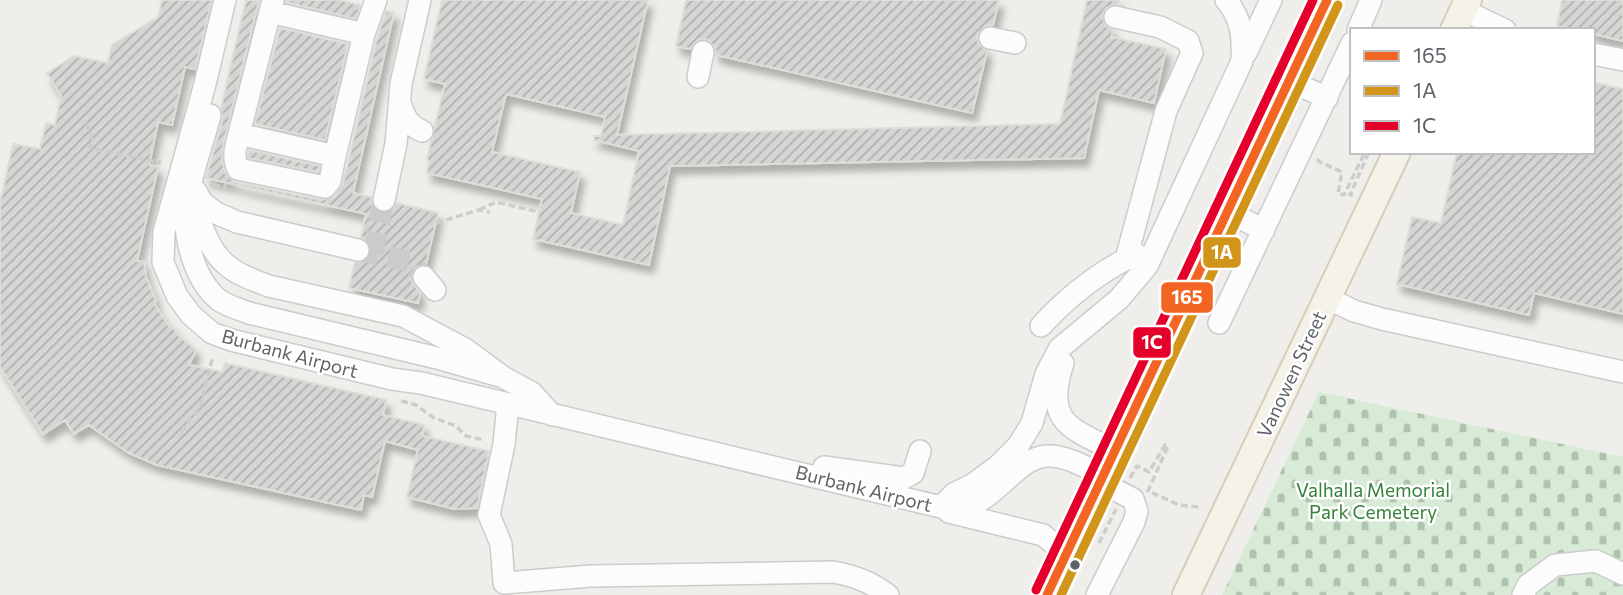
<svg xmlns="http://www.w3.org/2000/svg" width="1623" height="595" font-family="Commissioner,sans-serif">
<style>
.cemetery{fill:url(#cemetery-stones)}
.building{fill:url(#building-hatch);stroke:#deddd9;stroke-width:2;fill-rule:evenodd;filter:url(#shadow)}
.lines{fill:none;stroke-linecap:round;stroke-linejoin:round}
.minor-tunnel{stroke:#cbcbca;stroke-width:21;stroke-dasharray:21 10;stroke-linecap:butt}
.minor-casing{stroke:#cbcccc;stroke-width:24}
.major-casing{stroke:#d7ceb8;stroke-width:30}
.path{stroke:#cacfcc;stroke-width:3.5;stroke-dasharray:7 3.5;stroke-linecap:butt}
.minor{stroke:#fdfcfc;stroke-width:21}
.major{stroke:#f4f2e9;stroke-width:26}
.bus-1-casing{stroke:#fff;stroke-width:14}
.bus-2-casing{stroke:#fff;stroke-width:14}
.bus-3-casing{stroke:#fff;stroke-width:14}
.bus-1{stroke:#f26522;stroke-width:9}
.bus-2{stroke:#d1951a;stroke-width:9}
.bus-3{stroke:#e4002b;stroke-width:9}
.bus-dot{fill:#5f6368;stroke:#fff;stroke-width:2.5}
.labels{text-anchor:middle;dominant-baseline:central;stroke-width:5;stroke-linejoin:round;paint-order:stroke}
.street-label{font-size:19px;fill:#5f6368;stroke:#fff}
.park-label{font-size:19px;fill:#348238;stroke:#fff}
.line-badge{stroke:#fff;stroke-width:2.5}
.badge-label{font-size:19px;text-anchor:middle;font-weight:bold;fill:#fff}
</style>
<defs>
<pattern id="cemetery-stones" width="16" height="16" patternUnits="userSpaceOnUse" patternTransform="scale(1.75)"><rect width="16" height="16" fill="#d8ebd6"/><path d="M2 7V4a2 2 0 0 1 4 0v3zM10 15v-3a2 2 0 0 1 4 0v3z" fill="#b2c2b1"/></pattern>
<pattern id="building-hatch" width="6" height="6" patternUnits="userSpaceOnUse" patternTransform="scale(1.75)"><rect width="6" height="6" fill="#d6d5d3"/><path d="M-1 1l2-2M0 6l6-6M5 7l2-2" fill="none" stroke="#b1b0af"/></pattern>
<filter id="shadow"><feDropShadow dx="4.5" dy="8" stdDeviation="3.5" flood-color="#0004"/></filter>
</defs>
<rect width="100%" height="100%" fill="#efeeea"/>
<path class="cemetery" d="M1319,392L1623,457V595H1222Z"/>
<path class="building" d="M162,0H212L195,69L185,67L172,125L158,122L149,165L158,167L137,261H144L146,277L156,301L154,303L169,326L171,325L178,335L196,350L189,365L223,372L225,363L386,400L383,415L424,425L422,436L489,451L477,508L454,509L407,497L418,450L385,441L372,497L364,495L361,510L157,465L129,453L89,425L74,434L65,420L43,434L0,367V203L13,144L40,149L46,123L55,125L61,96L47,73L74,56L108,63L112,45L158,17Z
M246,0H259L223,145L222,161L226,174L235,182L322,200L335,196L343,184L377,38L386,11L394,12L353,193L371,197L372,205L381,213L389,212L397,203L438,213L426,264L416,267L411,273V280L420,293L418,303L349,288L355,263L367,259L371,252L367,241L361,237L366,214L206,178L223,118L221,108Z
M286,0H339L360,5L356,19L286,2Z
M442,0H648L617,135L1060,124L1087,0H1119L1118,4L1106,8L1102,15L1106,26L1113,30L1111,37L1166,49L1154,103L1099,90L1084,158L670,166L649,265L533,239L542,199L427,173L429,161L427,159L445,84L424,79ZM506,94L605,117L601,136H594V140L639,151L623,225L571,213L580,172L492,152Z
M686,0H999L993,25L985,26L977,35L978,43L987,51L972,113L716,55L715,47L706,39L698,40L690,49L676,46Z
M1562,0H1623V41L1593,34V30H1574L1557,26Z
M280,28L348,44L325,140L255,124Z
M1593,82L1623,89V314L1534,293L1529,315L1397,284L1412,217L1441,223L1457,152H1593Z
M249,150L320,166L318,172L248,158Z"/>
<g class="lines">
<path class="minor-tunnel" d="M358,250L411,262L424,277
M373,253L384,200"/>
<defs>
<path id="minor" d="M225,0L205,84L164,232L163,262L177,296L191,315L212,333L231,340L392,379L421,383L941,507C946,508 952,510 957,509C995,506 1017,453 1051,456C1069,457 1087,468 1103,475
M1463,10L1505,30
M270,12L364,34L335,156L239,134L270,12L273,0
M1115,17L1160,27L1188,41L1192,53L1166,111L1126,259
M1358,30L1371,0
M364,34L376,0
M990,38L1015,43
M1246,53L1271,0
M1593,54L1623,60
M698,77L703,52
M1288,80L1327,98
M400,103C405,117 408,125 422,131
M210,115C203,143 188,182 186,210C184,239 195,281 219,300C227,306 239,309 249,313L437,358L503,377
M239,134C236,146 232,156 238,169L325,187L330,181L335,156
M195,190L202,202L216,213L237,222L358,250
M194,198C199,221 209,252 229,267C240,276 256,281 269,286L403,316L465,349L503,377L532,393L552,415
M384,200L396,144L401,84L420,0
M1226,211L1264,230
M424,277L435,290
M1327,298L1354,311L1382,319L1623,372
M1219,323L1352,43
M1041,326C1069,295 1099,272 1136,254
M1063,363C1044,422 1069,428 1116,451
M508,404L504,444L489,515L501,544L504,583L591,576L833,572C855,576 871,582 888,595
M824,467L904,478L913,473L920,451
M941,507L955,493L972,485L998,466L1018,446L1032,423L1046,374L1059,349L1119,299L1147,266L1242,61C1243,37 1242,19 1226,0
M949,512L1043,535L1066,554
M1097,595L1134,522L1137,511L1133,499L1100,482
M1523,595L1528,585L1555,565L1596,561L1623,574"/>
<path id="major" d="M1454,30L1468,0
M1047,595L1327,0
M1186,595L1397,152"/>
</defs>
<use href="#minor" class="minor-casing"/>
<use href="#major" class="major-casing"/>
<path class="path" d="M86,124L92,134L90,148L161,163
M1319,159L1318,161L1342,172L1338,193L1344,195L1365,152
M213,184L225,188L226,183
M1353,195H1350L1369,152
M479,210L496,202L539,212
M436,223L479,210L490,212
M401,401L416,405L434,418L456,426L466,436L484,440
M181,432L200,406L213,356
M1130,478L1137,466L1149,472L1165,445L1168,446L1148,491L1179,505L1199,507
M1099,543L1116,509"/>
<use href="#minor" class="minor"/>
<use href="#major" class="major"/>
<defs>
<path id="bus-1" d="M1047,595L1327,0"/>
<path id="bus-2" d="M1061,595L1338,5"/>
<path id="bus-3" d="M1036,590L1313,0"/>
</defs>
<use href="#bus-1" class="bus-1-casing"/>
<use href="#bus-2" class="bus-2-casing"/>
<use href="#bus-3" class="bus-3-casing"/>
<use href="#bus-1" class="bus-1"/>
<use href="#bus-2" class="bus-2"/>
<use href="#bus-3" class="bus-3"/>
</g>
<circle class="bus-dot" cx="1075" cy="565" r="6"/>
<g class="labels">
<g class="street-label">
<text transform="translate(290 353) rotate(15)">Burbank Airport</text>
<text transform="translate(1291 374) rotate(-65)">Vanowen Street</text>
<text transform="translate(864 488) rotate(14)">Burbank Airport</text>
</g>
<g class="park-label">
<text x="1373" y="489">Valhalla Memorial<tspan x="1373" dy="22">Park Cemetery</tspan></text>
</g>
</g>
<g class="line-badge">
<rect x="1202" y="236" width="40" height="33" rx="7" fill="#d1951a"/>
<rect x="1160" y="281" width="54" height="33" rx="7" fill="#f26522"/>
<rect x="1132" y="326" width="40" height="33" rx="7" fill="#e4002b"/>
</g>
<g class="badge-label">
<text x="1222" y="259">1A</text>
<text x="1187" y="304">165</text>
<text x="1152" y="349">1C</text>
</g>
<rect x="1350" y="28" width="245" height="126" fill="#ffffff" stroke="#bfc1c3" stroke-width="2"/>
<rect x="1364" y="51" width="35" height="10" fill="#f26522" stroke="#bfc1c3" stroke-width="2"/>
<text x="1413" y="63" font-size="21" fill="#5f6368">165</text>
<rect x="1364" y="86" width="35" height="10" fill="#d1951a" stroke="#bfc1c3" stroke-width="2"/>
<text x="1413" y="98" font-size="21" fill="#5f6368">1A</text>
<rect x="1364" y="121" width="35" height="10" fill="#e4002b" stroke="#bfc1c3" stroke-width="2"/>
<text x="1413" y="133" font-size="21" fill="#5f6368">1C</text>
</svg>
